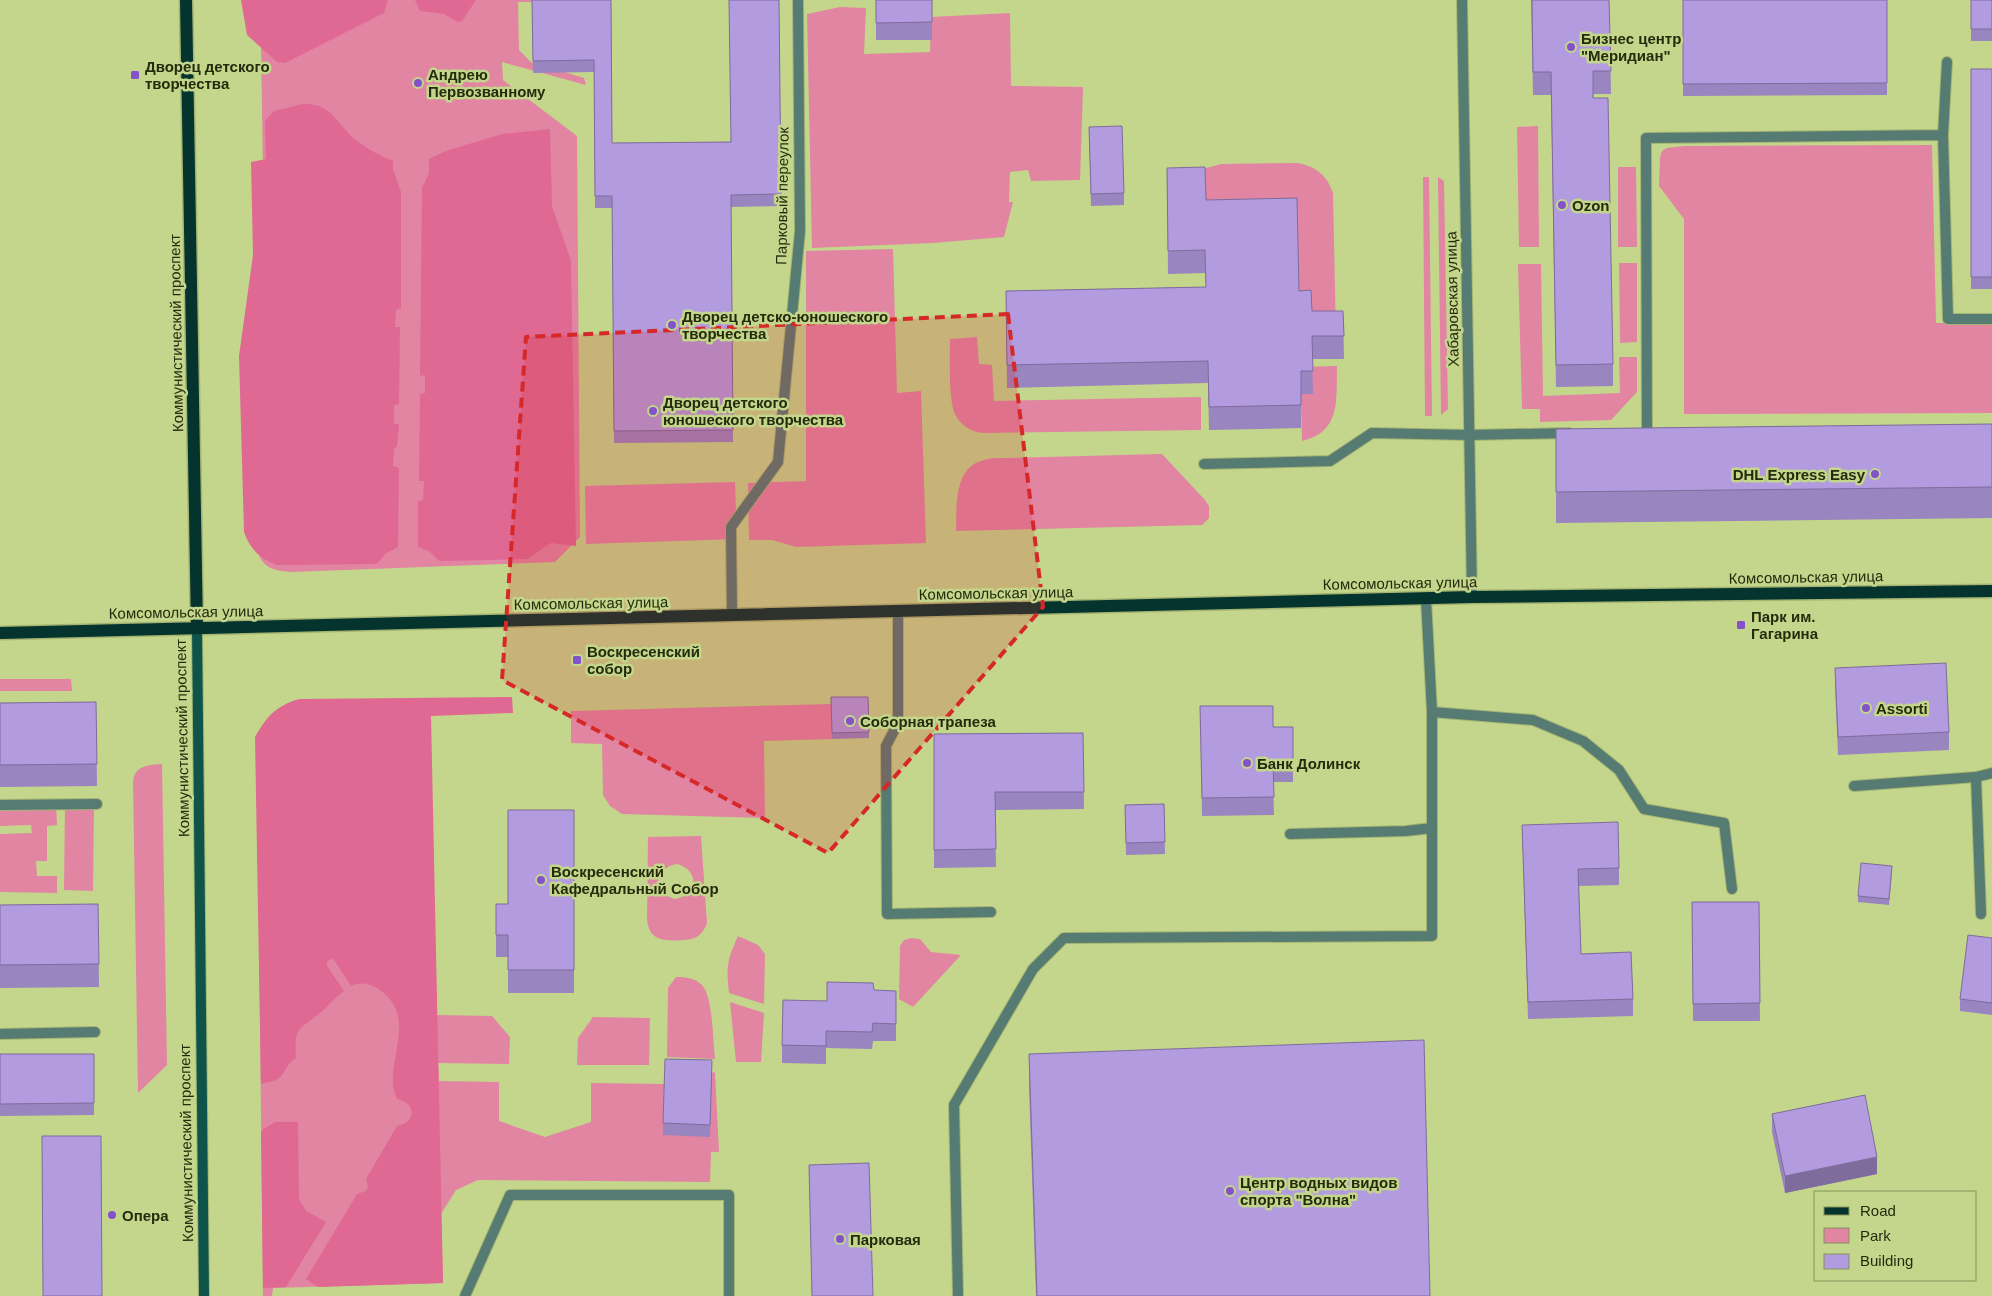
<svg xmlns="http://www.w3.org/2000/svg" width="1992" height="1296" font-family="Arial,sans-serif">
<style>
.green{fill:#e185a3;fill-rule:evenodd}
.forest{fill:#df6993}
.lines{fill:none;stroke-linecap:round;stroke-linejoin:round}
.service-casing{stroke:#a4b472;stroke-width:12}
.tertiary-casing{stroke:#a4b472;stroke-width:12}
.secondary-casing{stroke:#a4b472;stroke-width:12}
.primary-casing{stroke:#a4b472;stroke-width:15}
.service{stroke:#557b73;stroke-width:10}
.tertiary{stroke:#557b73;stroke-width:10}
.secondary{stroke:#0f544a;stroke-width:10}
.primary{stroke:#04342d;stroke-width:12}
.wall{fill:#9985c0}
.shaded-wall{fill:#7d6c9c}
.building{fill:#b29bdf;stroke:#7d6c9c}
.marked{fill:#d62828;fill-opacity:0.2;stroke:#d62828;stroke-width:4;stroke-dasharray:10 6;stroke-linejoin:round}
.poi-dot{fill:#8351c9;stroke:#c4d68b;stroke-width:2}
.labels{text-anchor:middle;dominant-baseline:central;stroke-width:5;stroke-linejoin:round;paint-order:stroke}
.poi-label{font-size:15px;font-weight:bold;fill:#252c0d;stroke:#c4d68b;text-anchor:start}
.street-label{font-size:15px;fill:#252c0d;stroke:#c4d68b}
</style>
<rect width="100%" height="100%" fill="#c4d68b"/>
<path class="green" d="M253,0H550V2H518L519,50L531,62L584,78L586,85L502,62L503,80L577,136L580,537L555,562L291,572C266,570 261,565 254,541L263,171L261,42Z
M840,7L866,8L864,54L930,52L931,17L1010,13L1011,86L1083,87L1080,180L1031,181L1028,170L1010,172L1009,202H1013L1004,237L933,243L812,248L807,14Z
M1538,126L1539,247H1519L1517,127Z
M1932,145L1936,323H1992V413L1684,414V219L1659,186L1660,157L1662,151L1667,148L1684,146Z
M1298,163C1316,167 1327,175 1333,193L1336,336L1203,217V169L1221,164Z
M1618,167H1636L1637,247H1618Z
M1423,177H1429L1432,416H1425Z
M1438,177L1444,181L1448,409L1441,415Z
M893,249L897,393L921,391L926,543L796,547L772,540H749L748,483L806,481V251Z
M1619,263H1637V342L1620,343Z
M1518,264H1541L1543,396L1620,393L1619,357H1637V392L1611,420L1540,422V409H1522Z
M977,337L979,364L992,365L994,401L1201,397V430L985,433C974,433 962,427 956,416C948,403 950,357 950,339Z
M1337,366C1336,398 1342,432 1302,441L1300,367Z
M1162,454L1205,500L1209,506V518L1202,525L956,531C957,507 953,467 984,460C991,458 998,458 1004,458Z
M735,482L737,539L586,544L585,486Z
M0,679H71L72,691H0Z
M831,704L832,739L764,741L765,818L622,814L610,806L603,795L602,744L571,743V711Z
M162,764L167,1065L138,1093L133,781C135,765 149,765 162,764Z
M65,803H94L93,891L64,890Z
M56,805L57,825L47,826V861H36L37,876H57V893L0,892V834L32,833L31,825L0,826V806Z
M701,836L707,923C705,929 701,935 695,938C686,941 664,942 656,937C650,933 648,927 647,920L648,837ZM677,864C700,870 698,895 675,899C652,894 654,867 677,864Z
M435,931L437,1015L492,1016L510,1037L509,1064L438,1063L439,1081L499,1082V1121L545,1137L591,1122V1083L664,1084L715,1072L719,1152H711L710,1182L478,1180L456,1190L441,1214L443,1283L273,1288L272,1296H263L259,932Z
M738,936L758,945L765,954L764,1004L729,993C726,967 727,960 738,936Z
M911,938L920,939L931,952L961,955L913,1007L899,999L900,946L904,940Z
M676,977C686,977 695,978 702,985C713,997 713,1042 715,1059L667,1057L668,988Z
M730,1002L764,1013L761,1062H736Z
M593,1017L650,1018L649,1065H577L578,1038Z"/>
<path class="forest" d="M241,0H388L384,13L285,63L277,62L247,35Z
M415,0H476L462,21L458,22L444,14L420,11Z
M303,104C333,103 336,124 356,140C367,149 379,155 393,161V169L401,192V308L396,310L395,327H400L399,404L394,405V424H399L397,446L394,449L393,466L399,468L398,547L385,554L377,564L277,565C260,559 250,549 244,532L239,356L253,255L251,162L266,159L265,121L274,111Z
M550,129L552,206L571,261L576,546L551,543L527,559L439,561L430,552L418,547V501L423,500L424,481H419L420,394L425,393V375L420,376L422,188L429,173V159L446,151L502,134Z
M512,697L513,713L431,716L443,1283L318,1287L306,1279L357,1194L366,1191L368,1187L366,1179L397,1126C417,1123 416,1103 397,1099C395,1094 393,1089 393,1084C391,1050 416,1013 377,988C369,983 359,982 351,986L334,960L331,959L327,961V966L344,991C335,997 329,1006 320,1013C298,1031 294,1026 296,1058C285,1065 288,1069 280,1077C276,1082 267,1082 261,1084L255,737C267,716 276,706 299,699Z
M275,1122H298L299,1199L306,1211L326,1222L286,1287L263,1288L261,1131Z"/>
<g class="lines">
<defs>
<path id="service" d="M1943,135L1948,319H1992
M1647,431L1646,138L1943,135L1947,62
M1204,464L1330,461L1372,433L1470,435L1569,433
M898,612V723L886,746L887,914L991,912
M732,616L731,527L778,462L800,231L798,0
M1432,712L1533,720L1583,741L1619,770L1644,809L1724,823L1732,889
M1976,777L1981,914
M1854,786L1976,777L1992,773
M0,805L97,804
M1290,834L1406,831L1432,828
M0,1034L95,1032
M465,1296L510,1195H729V1296
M958,1296L954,1105L1033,969L1064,938L1432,936V712L1426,599"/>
<path id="tertiary" d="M1462,0L1472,597"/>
<path id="secondary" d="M197,628L204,1296"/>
<path id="primary" d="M186,0L197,628
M0,633L1472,597L1992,591"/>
</defs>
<use href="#service" class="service-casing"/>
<use href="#tertiary" class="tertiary-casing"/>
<use href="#secondary" class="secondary-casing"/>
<use href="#primary" class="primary-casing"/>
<use href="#service" class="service"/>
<use href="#tertiary" class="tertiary"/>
<use href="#secondary" class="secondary"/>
<use href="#primary" class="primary"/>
</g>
<path class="wall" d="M532,0H611L612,143L730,142L779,0L781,206L731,207L733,442L614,443L612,208H595L594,72L533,73Z
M876,0H932V40H876Z
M1531,0H1609L1611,94H1593L1613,364V386L1556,387L1551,95H1533Z
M1683,0H1887V95L1683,96Z
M1971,0H1992V41H1971Z
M1971,69H1992V289H1971Z
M1089,127L1124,193V205L1091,206Z
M1167,168L1206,200L1299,291L1312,311H1343L1344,359H1312L1313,394H1301V428L1209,430L1208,383L1007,388L1006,291L1206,287L1205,273L1168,274Z
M1992,424V518L1556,523V429Z
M1835,668L1949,732V750L1838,755L1835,686Z
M831,697H868L869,738L832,739Z
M96,702L97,786L0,787V703Z
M1200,706L1273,727H1293V782H1273L1274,815L1202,816Z
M1083,733L1084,809L995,810L996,867L934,868V734Z
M1164,804L1165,854L1126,855L1125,805Z
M574,810V993H508V957H496V904H508Z
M1522,825L1619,868V885L1579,886L1581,954L1633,999V1016L1528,1019Z
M1892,872L1889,905L1858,902V896Z
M1692,902H1759L1760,1021H1693Z
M98,904L99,987L0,988V905Z
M1992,938V1015L1960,1011V999Z
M874,990L896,991V1041H873L872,1049L826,1048V1064L782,1063V1045L827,1001Z
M0,1054H94V1115L0,1116Z
M1029,1054L1430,1296H1036L1029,1085Z
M712,1072L710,1137L663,1135V1123Z
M1772,1114L1877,1174L1785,1193L1772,1132Z
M809,1165L873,1296H812Z"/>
<path class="shaded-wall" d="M1877,1157V1174L1785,1193V1176Z"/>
<path class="building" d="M532,0H611L612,143L731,142L729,0H779L781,194L731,195L733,430L614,431L612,196H595L594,60L533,61Z
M876,0H932V22L876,23Z
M1532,0H1609L1611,71H1593V98H1608L1613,364L1556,365L1551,72H1533Z
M1683,0H1887V83L1683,84Z
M1971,0H1992V29H1971Z
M1971,69H1992V277H1971Z
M1122,126L1124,193L1091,194L1089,127Z
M1205,167L1206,200L1297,198L1299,291L1311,290L1312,311H1343L1344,336H1312L1313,371H1301V405L1209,407L1208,361L1007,365L1006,291L1206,287L1205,250L1168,251L1167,168Z
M1992,424V487L1556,492V429Z
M1946,663L1949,732L1838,737L1835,668Z
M831,697H868L869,732L832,733Z
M96,702L97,764L0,765V703Z
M1200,706H1273V727H1293V764H1273L1274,797L1202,798Z
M1083,733L1084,792H995L996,849L934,850V734Z
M1164,804L1165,842L1126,843L1125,805Z
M508,810H574V970H508V935H496V904H508Z
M1618,822L1619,868L1578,869L1581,954L1631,952L1633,999L1528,1002L1522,825Z
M1861,863L1892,866L1889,899L1858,896Z
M1692,902H1759L1760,1003L1693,1004Z
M98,904L99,964L0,965V905Z
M1968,935L1992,938V1003L1960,999Z
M827,982L873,983L874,990L896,991V1024L873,1023L872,1032L826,1031V1046L782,1045L783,1000L827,1001Z
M1424,1040L1430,1296H1037L1029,1054Z
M0,1054H94V1103L0,1104Z
M665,1059L712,1060L710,1125L663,1123Z
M1865,1095L1877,1157L1785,1176L1772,1114Z
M42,1136H101L102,1296H43Z
M869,1163L873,1296H812L809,1165Z"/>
<path class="marked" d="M1008,314L1043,607L828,853L502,680L526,337Z"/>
<g class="poi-dot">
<circle cx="1571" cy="47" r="5"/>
<rect x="130" y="70" width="10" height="10" rx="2.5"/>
<circle cx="418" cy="83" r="5"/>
<circle cx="1562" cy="205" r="5"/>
<circle cx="672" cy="325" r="5"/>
<circle cx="653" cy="411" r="5"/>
<circle cx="1875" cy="474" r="5"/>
<rect x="1736" y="620" width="10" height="10" rx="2.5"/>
<rect x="572" y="655" width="10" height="10" rx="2.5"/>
<circle cx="1866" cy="708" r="5"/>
<circle cx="850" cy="721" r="5"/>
<circle cx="1247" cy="763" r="5"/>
<circle cx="541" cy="880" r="5"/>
<circle cx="1230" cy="1191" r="5"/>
<circle cx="112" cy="1215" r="5"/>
<circle cx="840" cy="1239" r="5"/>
</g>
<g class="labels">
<g class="poi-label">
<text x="1581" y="38">Бизнес центр<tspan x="1581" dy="17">"Меридиан"</tspan></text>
<text x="145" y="66">Дворец детского<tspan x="145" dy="17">творчества</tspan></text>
<text x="428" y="74">Андрею<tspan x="428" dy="17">Первозванному</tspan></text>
<text x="1572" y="205">Ozon</text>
<text x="682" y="316">Дворец детско-юношеского<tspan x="682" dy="17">творчества</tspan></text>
<text x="663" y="402">Дворец детского<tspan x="663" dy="17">юношеского творчества</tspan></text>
<text x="1865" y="474" text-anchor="end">DHL Express Easy</text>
<text x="1751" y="616">Парк им.<tspan x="1751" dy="17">Гагарина</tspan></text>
<text x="587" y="651">Воскресенский<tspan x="587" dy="17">собор</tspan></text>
<text x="1876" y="708">Assorti</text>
<text x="860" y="721">Соборная трапеза</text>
<text x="1257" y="763">Банк Долинск</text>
<text x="551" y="871">Воскресенский<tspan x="551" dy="17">Кафедральный Собор</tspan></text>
<text x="1240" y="1182">Центр водных видов<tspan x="1240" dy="17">спорта "Волна"</tspan></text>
<text x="122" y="1215">Опера</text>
<text x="850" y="1239">Парковая</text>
</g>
<g class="street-label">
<text transform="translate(782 196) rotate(-89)">Парковый переулок</text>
<text transform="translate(1452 299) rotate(-91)">Хабаровская улица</text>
<text transform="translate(176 333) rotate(-91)">Коммунистический проспект</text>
<text transform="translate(1806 577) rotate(-1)">Комсомольская улица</text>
<text transform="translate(1400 583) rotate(-1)">Комсомольская улица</text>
<text transform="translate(996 593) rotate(-1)">Комсомольская улица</text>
<text transform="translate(591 603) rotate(-1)">Комсомольская улица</text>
<text transform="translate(186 612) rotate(-1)">Комсомольская улица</text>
<text transform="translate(182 738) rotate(-91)">Коммунистический проспект</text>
<text transform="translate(186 1143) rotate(-91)">Коммунистический проспект</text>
</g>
</g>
<rect x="1814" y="1191" width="162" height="90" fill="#c4d68b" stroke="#849259"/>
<rect x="1824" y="1207" width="25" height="8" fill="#04342d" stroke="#849259"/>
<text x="1860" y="1216" font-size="15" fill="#252c0d">Road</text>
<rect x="1824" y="1228" width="25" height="15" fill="#e185a3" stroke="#849259"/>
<text x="1860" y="1241" font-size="15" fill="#252c0d">Park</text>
<rect x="1824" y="1254" width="25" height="15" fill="#b29bdf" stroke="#849259"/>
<text x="1860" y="1266" font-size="15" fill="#252c0d">Building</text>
</svg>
